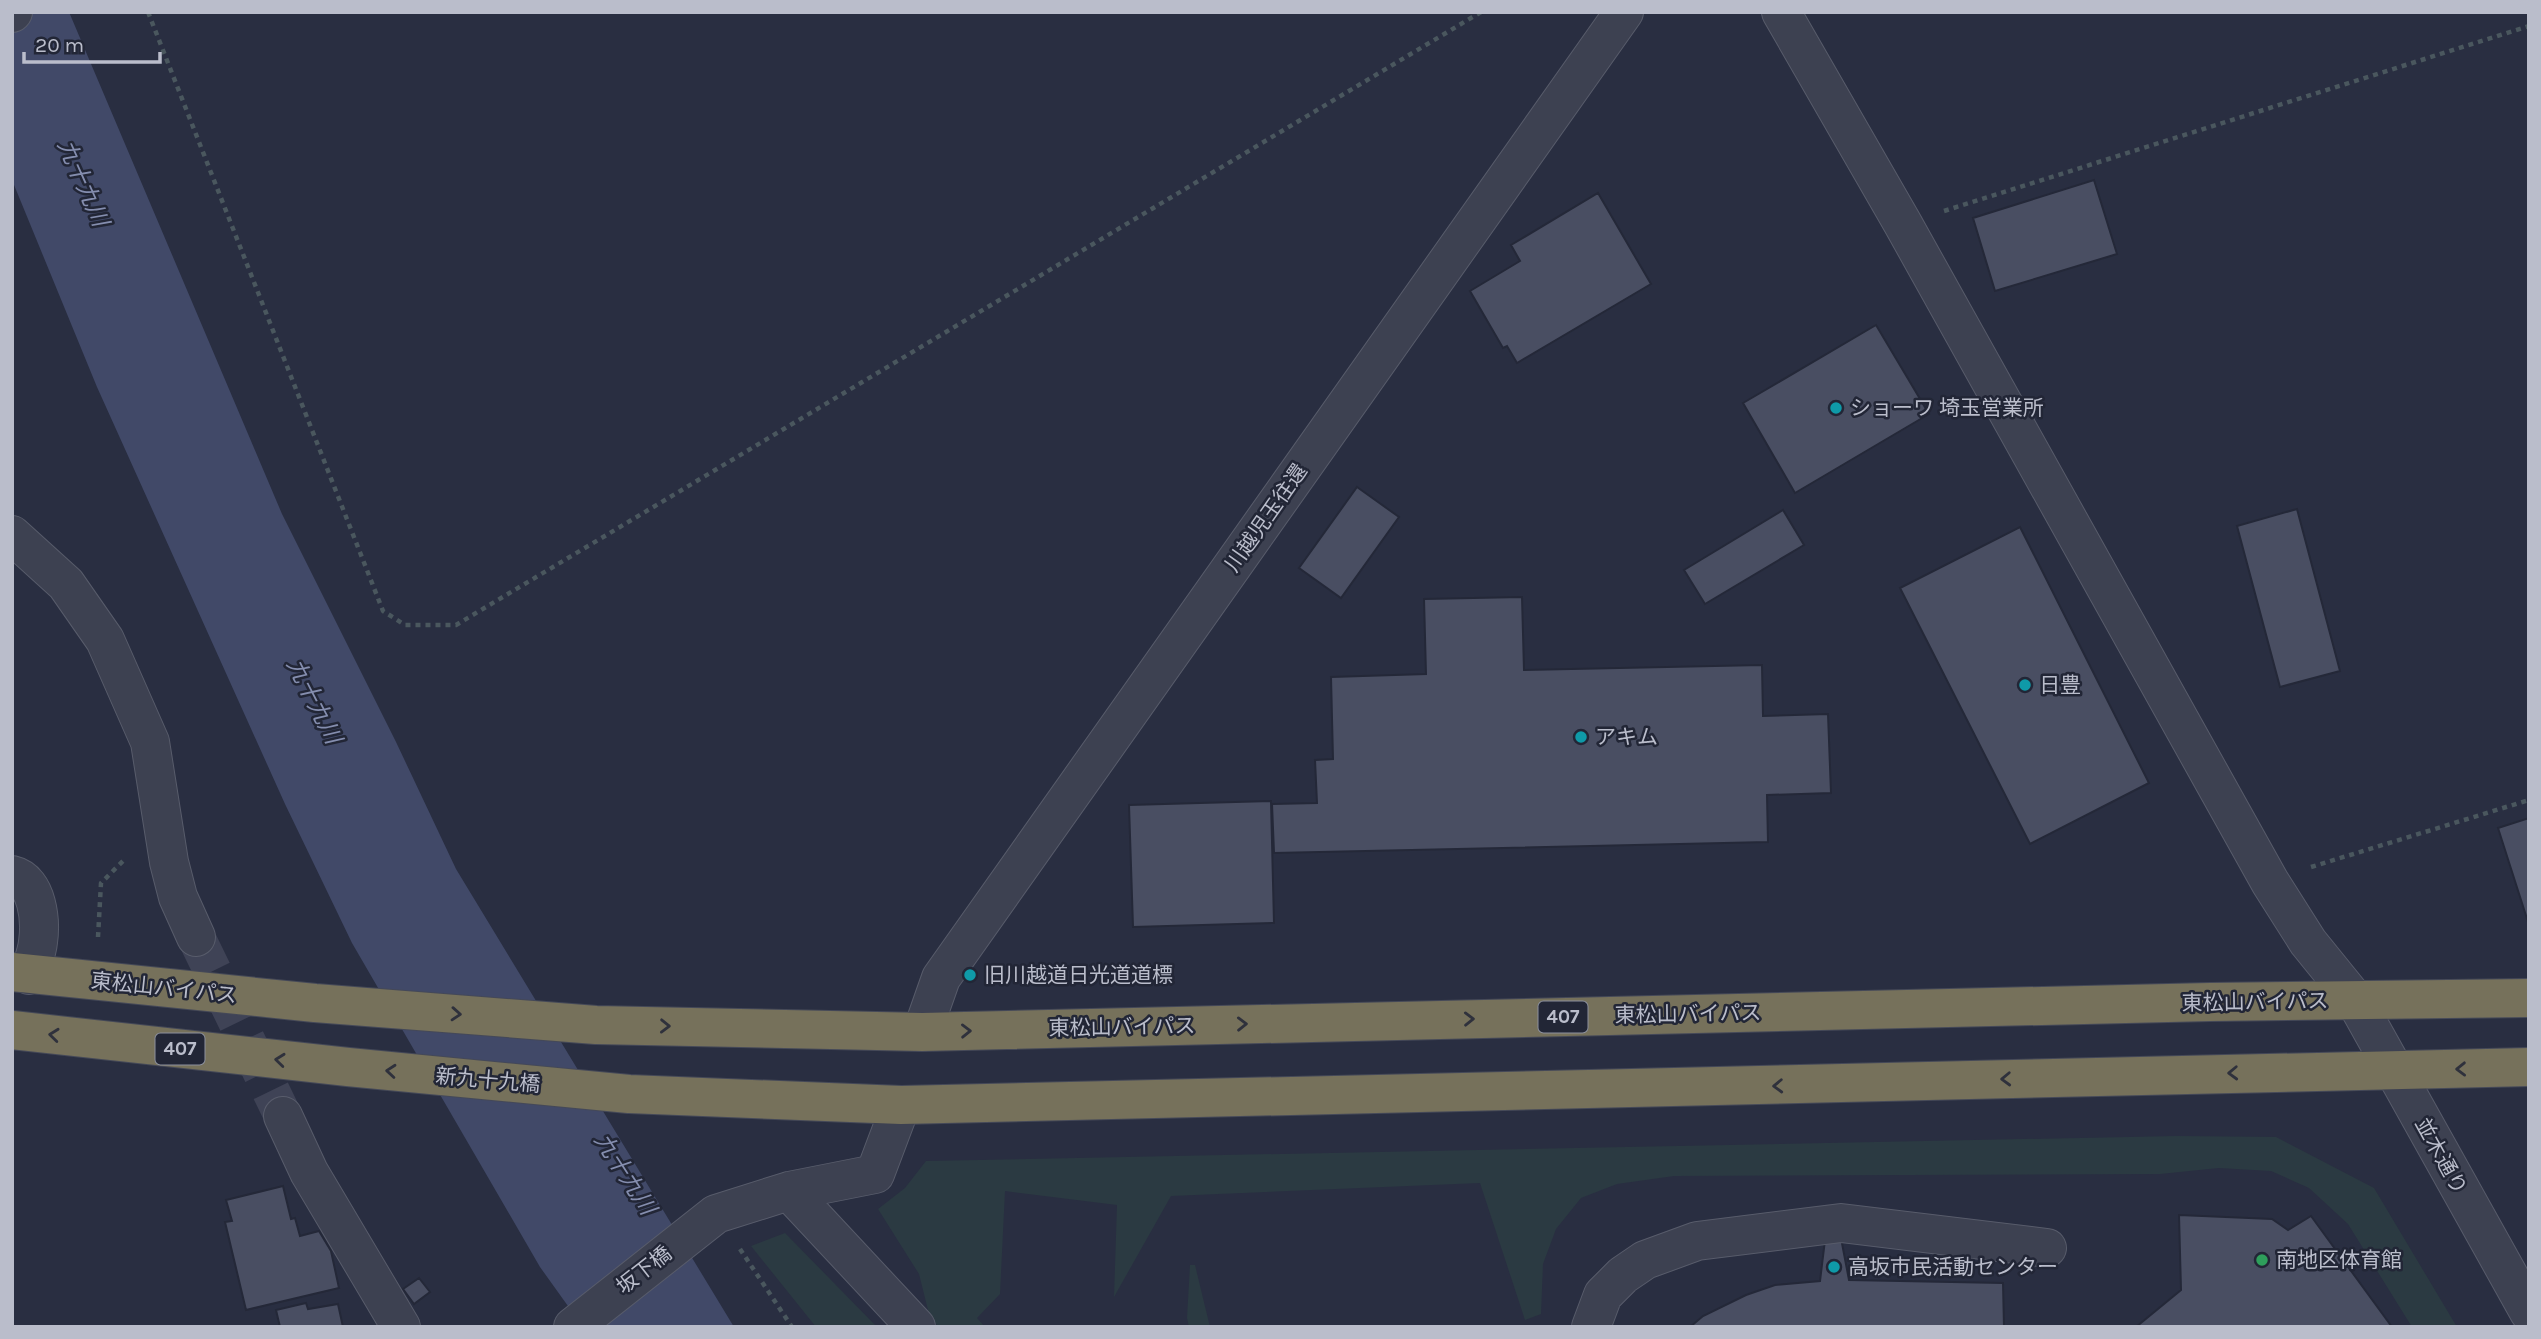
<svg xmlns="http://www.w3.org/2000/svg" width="2541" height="1339" font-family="Karla,'Noto Sans JP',sans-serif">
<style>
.green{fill:#2b3a42}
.water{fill:#414968}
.building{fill:#494e62;stroke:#242838;stroke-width:2}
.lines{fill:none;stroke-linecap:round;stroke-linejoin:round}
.minor-tunnel{stroke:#3f4356;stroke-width:38;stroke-dasharray:38 19;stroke-linecap:butt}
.minor-casing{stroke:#585c6b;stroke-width:40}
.highway-casing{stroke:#454958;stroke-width:40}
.path{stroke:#4a575e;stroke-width:4.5;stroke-dasharray:5 5;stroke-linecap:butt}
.minor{stroke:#3d4151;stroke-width:38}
.highway{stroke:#76715b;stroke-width:38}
.oneway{stroke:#2f313c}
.culture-dot{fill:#0f9aa8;stroke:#222636;stroke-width:2.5}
.leisure-dot{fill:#2e9e5b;stroke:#222636;stroke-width:2.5}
.labels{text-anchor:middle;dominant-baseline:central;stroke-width:5;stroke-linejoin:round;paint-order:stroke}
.shield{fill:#222636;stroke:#8c909e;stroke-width:2}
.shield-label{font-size:19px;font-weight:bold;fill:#babdcb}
.poi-label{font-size:21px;fill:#babdcb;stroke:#222636;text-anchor:start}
.street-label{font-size:21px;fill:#babdcb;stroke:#222636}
.water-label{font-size:23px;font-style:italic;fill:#858eaf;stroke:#222636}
</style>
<rect width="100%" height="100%" fill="#292e41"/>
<path class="green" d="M2177,1136L2276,1137L2374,1188L2457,1327H2412L2348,1224L2309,1188L2271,1171L2219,1168L2160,1174L1674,1176L1617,1184L1581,1198L1556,1229L1543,1264L1541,1314L1525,1320L1480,1183L1171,1196L1114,1297L1117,1205L1005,1191L1000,1294L977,1318L985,1327H939L930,1318L919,1274L878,1209L905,1188L926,1161Z
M785,1233L877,1327H816L751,1246Z
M1190,1265H1195L1210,1327H1189L1187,1318Z"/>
<path class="water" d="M12,12H69L282,514L396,742L456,869L734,1327H583L540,1267L352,943L285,804L97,387L12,180Z"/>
<path class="building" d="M2094,180L2117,254L1995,291L1973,218Z
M1598,193L1651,284L1517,363L1507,346L1503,348L1470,291L1520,261L1511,245Z
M1876,325L1929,414L1795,493L1743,403Z
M1357,487L1399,517L1341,598L1299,568Z
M2297,509L2340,671L2280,687L2237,526Z
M1783,510L1804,545L1705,604L1684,570Z
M2020,527L2149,783L2030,844L1900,588Z
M1522,597L1524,670L1762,665L1763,716L1828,714L1831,793L1767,795L1768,842L1274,853L1272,804L1317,803L1315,760L1333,759L1331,677L1426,674L1424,599Z
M1271,801L1274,923L1133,927L1129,805Z
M2529,818V925L2498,828Z
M283,1186L291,1219L295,1218L300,1236L319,1231L331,1251L339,1288L246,1310L225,1222L232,1221L226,1200Z
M2179,1215L2272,1219L2288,1230L2311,1216L2392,1327H2136L2181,1290Z
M1841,1238L1849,1280L2003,1283L2004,1327H1690L1703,1316L1746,1295L1775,1285L1820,1281L1825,1240Z
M419,1278L430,1292L414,1304L403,1289Z
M306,1303L308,1309L338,1304L343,1327H280L276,1310Z"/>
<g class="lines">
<path class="minor-tunnel" d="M196,937L283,1116"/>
<defs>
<path id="minor" d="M1781,12L1903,224L2270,882L2308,942L2355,1000L2529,1312
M12,13L13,12
M12,535L66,584L105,640L150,742L169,862L178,897L196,937
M12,875C38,881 41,921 38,942C37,953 32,964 29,975
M922,1032L941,978L1624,12
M283,1116L309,1172L401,1327
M789,1191L916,1327
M573,1327L716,1214L789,1191L875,1174L901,1105
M1591,1327L1603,1295L1623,1275L1645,1260L1697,1241L1841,1223L2047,1248"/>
<path id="highway" d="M12,972L315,1003L596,1025L922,1032L2210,1002L2529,998
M12,1030L348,1067L629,1094L901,1105L2529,1067"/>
</defs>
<use href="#minor" class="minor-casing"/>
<use href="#highway" class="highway-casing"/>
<path class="path" d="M148,12L383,611L405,625H456L1481,12
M1944,211L2529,26
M2311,867L2529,800
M98,937L101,883L126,858
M740,1249L792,1327"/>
<use href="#minor" class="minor"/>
<use href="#highway" class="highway"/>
</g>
<defs><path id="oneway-chevron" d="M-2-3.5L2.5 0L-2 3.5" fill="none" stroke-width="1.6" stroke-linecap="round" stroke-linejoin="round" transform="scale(1.75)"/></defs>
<g class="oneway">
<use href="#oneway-chevron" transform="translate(456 1014) rotate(4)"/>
<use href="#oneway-chevron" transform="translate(1469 1019) rotate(-1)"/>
<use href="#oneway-chevron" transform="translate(1242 1024) rotate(-1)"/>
<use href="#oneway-chevron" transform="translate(665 1026) rotate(1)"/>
<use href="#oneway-chevron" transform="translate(966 1031) rotate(-1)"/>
<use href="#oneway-chevron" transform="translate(54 1035) rotate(-174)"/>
<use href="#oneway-chevron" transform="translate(280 1060) rotate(-174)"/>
<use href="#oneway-chevron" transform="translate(2461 1069) rotate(179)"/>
<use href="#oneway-chevron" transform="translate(391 1071) rotate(-175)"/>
<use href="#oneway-chevron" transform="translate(2233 1073) rotate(178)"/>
<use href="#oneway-chevron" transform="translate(2006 1079) rotate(178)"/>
<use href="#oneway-chevron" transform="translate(1778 1086) rotate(178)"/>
</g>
<g class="culture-dot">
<circle cx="1836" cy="408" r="7"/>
<circle cx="2025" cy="685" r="7"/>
<circle cx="1581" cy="737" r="7"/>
<circle cx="970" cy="975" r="7"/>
<circle cx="1834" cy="1267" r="7"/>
</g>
<circle class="leisure-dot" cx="2262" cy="1260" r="7"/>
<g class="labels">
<g class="shield">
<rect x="1538.5" y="1001.5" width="49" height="31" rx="5"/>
<rect x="155.5" y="1033.5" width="49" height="31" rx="5"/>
</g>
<g class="shield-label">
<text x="1563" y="1017">407</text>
<text x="180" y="1049">407</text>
</g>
<g class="poi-label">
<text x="1850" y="408">ショーワ 埼玉営業所</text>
<text x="2039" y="685">日豊</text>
<text x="1595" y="737">アキム</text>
<text x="984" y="975">旧川越道日光道道標</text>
<text x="2276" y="1260">南地区体育館</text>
<text x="1848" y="1267">高坂市民活動センター</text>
</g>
<g class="street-label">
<text transform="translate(1266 518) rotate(-55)">川越児玉往還</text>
<text transform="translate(164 988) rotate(6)">東松山バイパス</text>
<text transform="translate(2255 1002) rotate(-1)">東松山バイパス</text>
<text transform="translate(1688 1014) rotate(-1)">東松山バイパス</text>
<text transform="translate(1122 1027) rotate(-1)">東松山バイパス</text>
<text transform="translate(488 1080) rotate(5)">新九十九橋</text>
<text transform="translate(2441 1156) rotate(61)">並木通り</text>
<text transform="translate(644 1270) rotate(-38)">坂下橋</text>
</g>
<g class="water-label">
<text transform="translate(83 183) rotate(66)">九十九川</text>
<text transform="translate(314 701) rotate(63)">九十九川</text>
<text transform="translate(625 1174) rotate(57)">九十九川</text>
</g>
</g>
<rect width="2541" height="1339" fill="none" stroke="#babdcb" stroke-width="28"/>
<path d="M24 52v10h136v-10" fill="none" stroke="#babdcb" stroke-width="3.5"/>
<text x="35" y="52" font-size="21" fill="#babdcb" stroke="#222636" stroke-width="5" paint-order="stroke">20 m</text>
</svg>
